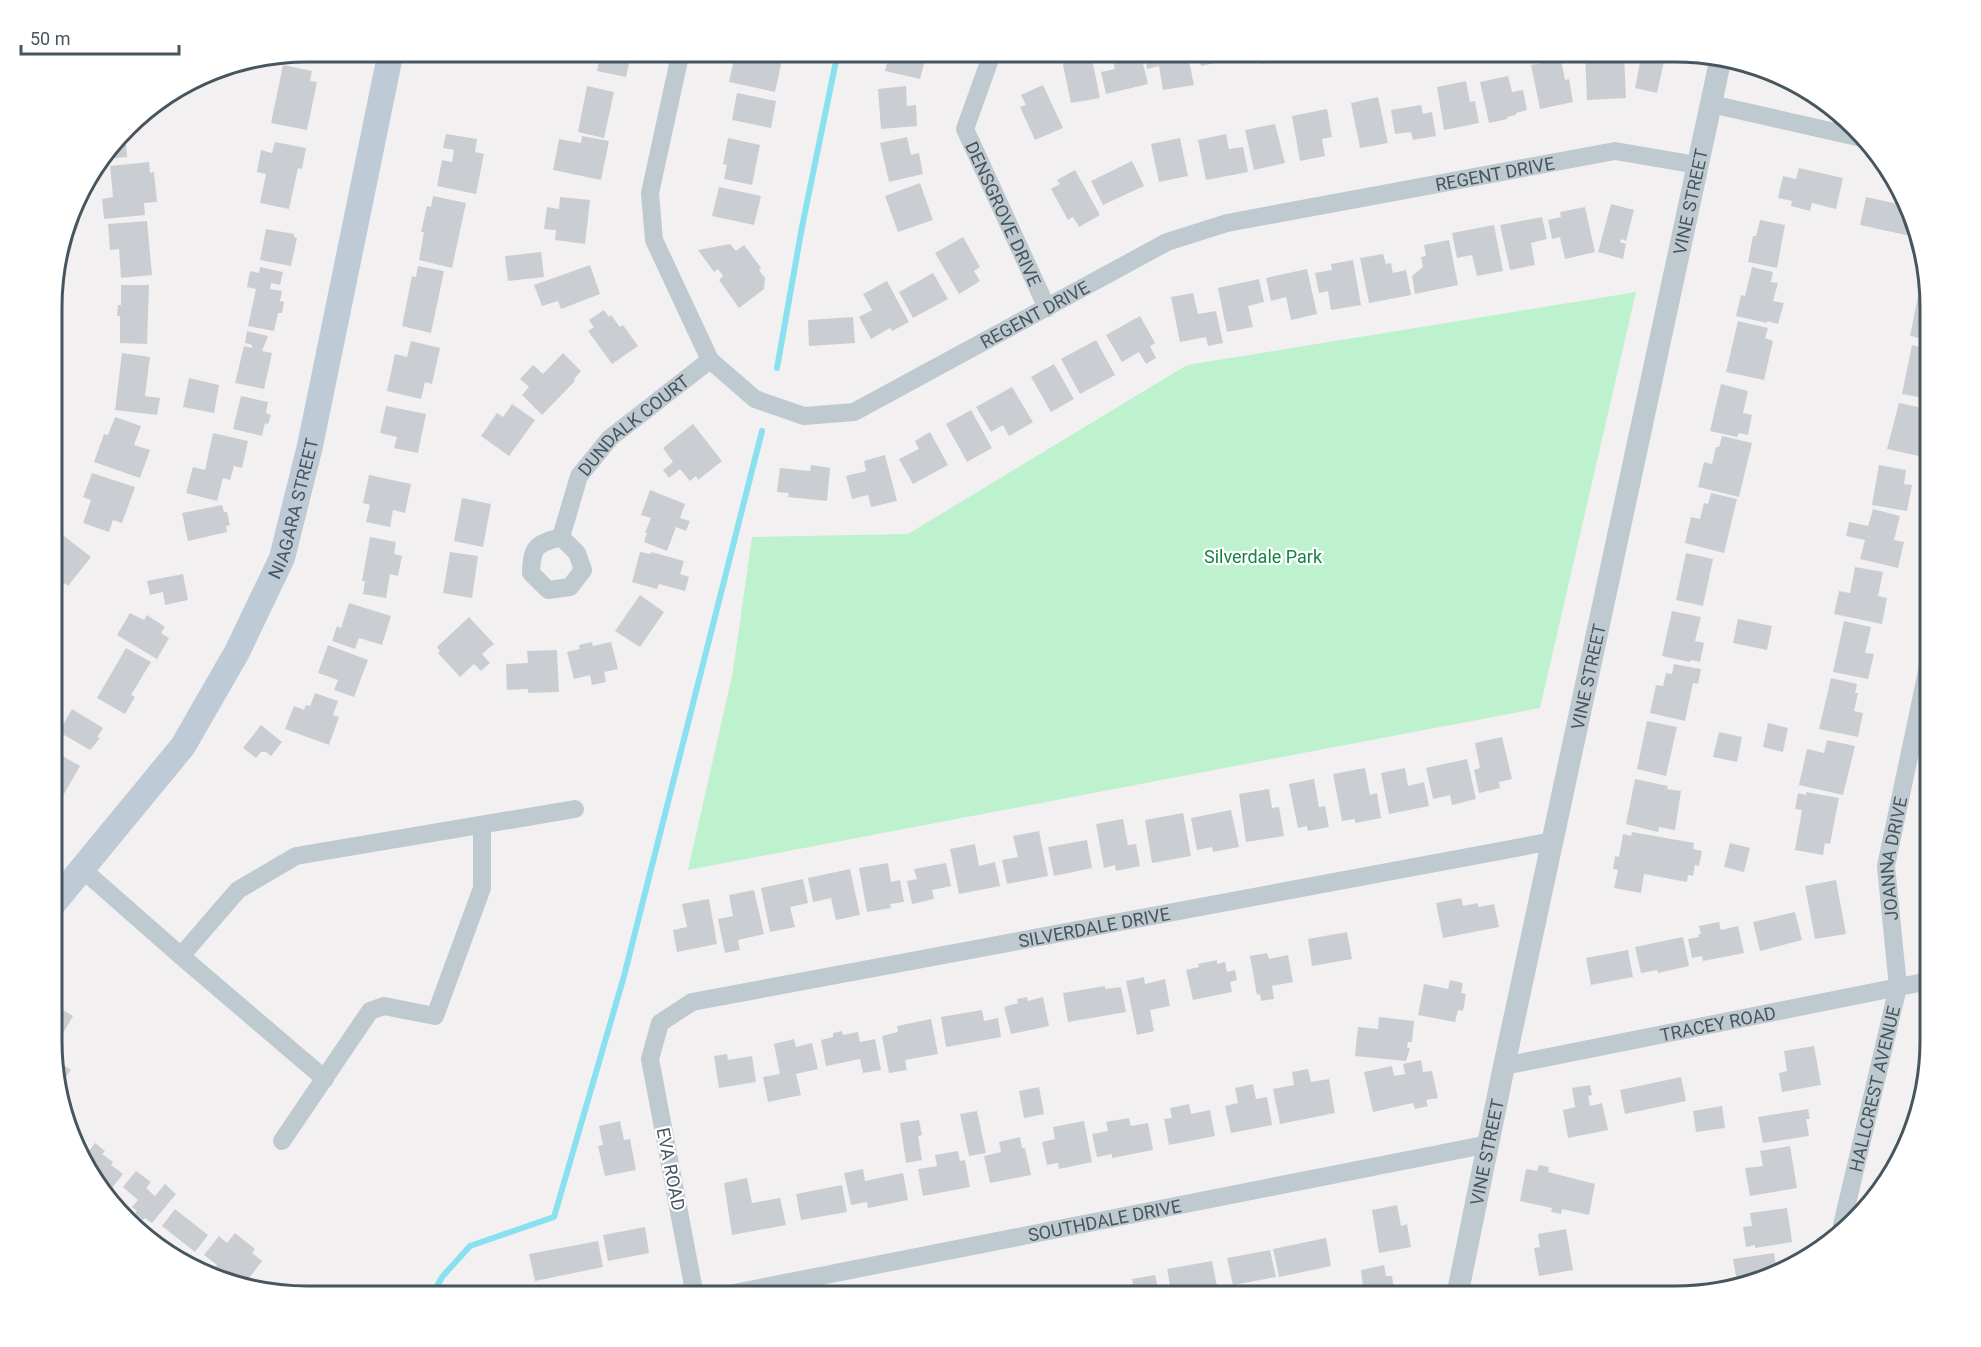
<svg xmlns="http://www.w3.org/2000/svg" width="1981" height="1347" font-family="Roboto,sans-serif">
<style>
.green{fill:#bef2cf}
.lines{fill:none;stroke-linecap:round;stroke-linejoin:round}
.stream{stroke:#89e1f0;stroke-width:6}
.building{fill:#caced3}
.minor{stroke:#bec9d0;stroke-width:18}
.tertiary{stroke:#bec9d0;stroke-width:22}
.secondary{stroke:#becad5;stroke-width:26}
.labels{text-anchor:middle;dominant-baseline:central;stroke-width:4.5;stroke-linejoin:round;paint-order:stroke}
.street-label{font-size:18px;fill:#47555f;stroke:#fff}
.park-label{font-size:18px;fill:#138545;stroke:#fff}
.rim{fill:none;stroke:#47555f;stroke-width:3}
</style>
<rect width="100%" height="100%" fill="#f3f0f1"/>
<path class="green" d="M1636,292L1540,708L688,870L733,671L752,537L908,534L1187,365Z"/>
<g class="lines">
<path class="stream" d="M777,368L802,227L838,51
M432,1296L442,1277L470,1246L554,1217L624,976L762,431"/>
</g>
<path class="building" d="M601,51H632L626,77L597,71Z
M752,51H784L775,92L729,82L734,59L746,62L747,55L751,56Z
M890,51H916L915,58L925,60L920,79L885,71Z
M1111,51H1140L1148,84L1106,94L1101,72L1115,69Z
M1144,51H1187L1194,85L1163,90L1159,66L1147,69Z
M1198,51H1238L1239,58L1201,66Z
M1258,51H1286L1288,58L1261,64Z
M1585,51H1613V58L1624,57L1626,98L1587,100Z
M1642,52H1666L1657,93L1635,88Z
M1091,54L1100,98L1071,103L1062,60Z
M1561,60L1565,80L1569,79L1573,102L1540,109L1531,65Z
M283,65L312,71L310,81L317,82L307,130L271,123Z
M1508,76L1512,92L1523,90L1527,110L1516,113V115L1507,117V119L1489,123L1480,82Z
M1466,81L1470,102L1475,101L1479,123L1444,130L1437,87Z
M1043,85L1063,128L1035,140L1020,107L1026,105L1021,95Z
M587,86L614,92L604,138L578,132Z
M906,86L907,106L916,105L917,126L881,129L878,89Z
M737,93L776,101L771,128L732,120Z
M1378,97L1388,143L1360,148L1351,103Z
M1421,105L1423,114L1432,112L1436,136L1413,140L1411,132L1395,134L1391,110Z
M1327,109L1332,137L1322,139L1325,156L1300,161L1292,116Z
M1275,124L1285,163L1254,170L1245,130Z
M125,132L127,157L103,159Z
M446,134L477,139L475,152L484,154L476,194L437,186L442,160L452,162L454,150L443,148Z
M1226,134L1229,149L1243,147L1248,172L1206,180L1198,140Z
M582,136L609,141L601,180L553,170L559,139L581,143Z
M907,137L911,155L919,153L923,174L889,182L880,143Z
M728,138L760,145L752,185L724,179L727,165L723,164Z
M1180,138L1188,176L1159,182L1151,144Z
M275,142L306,148L302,169L298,168L289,209L260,203L266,174L257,172L261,150L272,153Z
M1132,161L1144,186L1103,205L1091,181Z
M149,162L150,173L154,172L157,202L144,203L145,215L104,219L102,199L113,197L110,166Z
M1799,168L1843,178L1836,209L1812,203L1810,211L1791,206L1792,201L1778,198L1783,176L1796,179Z
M1075,170L1100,215L1079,227L1073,217L1068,220L1051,189L1060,184L1057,180Z
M920,183L933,220L898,232L885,196Z
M719,187L761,196L754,225L712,216Z
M433,196L466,203L452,268L419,260L424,232H421L427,206L431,207Z
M560,197L590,200L585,244L555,240L556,230L544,229L547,207L559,209Z
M1866,197L1907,206L1915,237L1860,225Z
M1611,204L1634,210L1626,241L1621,239L1620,242L1626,244L1623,259L1598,252Z
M1585,207L1595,252L1565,259L1560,237L1552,239L1548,220L1561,217L1560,212Z
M1542,217L1547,239L1531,243L1535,265L1510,270L1500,225Z
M1760,220L1785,225L1777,268L1748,262L1753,236H1756Z
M147,221L152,275L121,278L119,249L110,250L108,224Z
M1494,225L1503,271L1477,276L1472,255L1457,258L1452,233Z
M266,229L294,234V237L297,238L291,266L260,260Z
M963,237L980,267L974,271L980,281L959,294L935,253Z
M1449,240L1458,285L1415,294L1412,276L1423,267L1421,257L1426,256L1424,245Z
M730,244L736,251L744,245L761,268L759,270L765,278L764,289L739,308L719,280L723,276L718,269L714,272L698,250Z
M541,252L544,277L508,281L505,256Z
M1383,254L1386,264L1391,263L1393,273L1406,270L1411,295L1369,303L1360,258Z
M1353,260L1361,305L1331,310L1328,291L1319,293L1315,273L1332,270L1331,264Z
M590,265L600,294L561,309L558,301L542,306L534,285Z
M418,266L444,271L431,333L402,326L412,276L416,277Z
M260,267L283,272L280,285L271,283L270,289L282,291L280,301L284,302L282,313H278L274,331L248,326L256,289L247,287L250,271L259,273Z
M1752,267L1773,272L1771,282L1778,283L1773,301L1784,303L1778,324L1767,321V323L1736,316L1741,295L1745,296Z
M1307,269L1317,314L1291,320L1286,297L1271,301L1266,278Z
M933,273L948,299L913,318L899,292Z
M1259,279L1264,302L1248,306L1253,327L1227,332L1218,288Z
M887,281L909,322L892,331L890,328L871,339L859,317L872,310L863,294Z
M121,285H149L147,344L120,343V316H117L118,305H121Z
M1919,291L1929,293V340L1910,336Z
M1193,293L1198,314L1216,311L1223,343L1208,346L1206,337L1180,342L1171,297Z
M604,310L609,317L611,315L620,327L623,325L638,346L612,364L588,331L594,327L589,320Z
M1140,316L1155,343L1150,346L1156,358L1146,364L1139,352L1122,362L1106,335Z
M853,317L855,343L809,346L808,320Z
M1738,321L1768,328L1765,338L1773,341L1764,380L1726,372Z
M247,331L268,336L262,351L272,353L264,389L235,383L244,346L252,348V345L245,343Z
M1096,340L1115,375L1080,394L1061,359Z
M411,341L440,348L432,384L425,382L421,399L387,391L395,354L407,357Z
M1912,345L1929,349V399L1902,394Z
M122,353L150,357L145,396L160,398L157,415L115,410Z
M563,353L581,371L574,379L575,381L542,415L522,395L529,387L520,379L533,365L543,374Z
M1054,364L1074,399L1051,412L1031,377Z
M189,378L219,385L214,413L183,407Z
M1721,384L1748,391L1743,413L1752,415L1748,435L1739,433L1737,437L1710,431Z
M1012,387L1033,422L1009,436L1003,425L991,432L976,407Z
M241,396L268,402L266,413L271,415L268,424L265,423L262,436L233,429Z
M1899,403L1927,409L1922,431H1925L1919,456L1887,449Z
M512,404L535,420L509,456L481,436L497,413L503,417Z
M386,406L426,414L418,453L394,448L397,437L380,433Z
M971,410L992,448L967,462L946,424Z
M115,417L141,426L134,445L150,450L140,478L94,462L104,434L108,435Z
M693,424L722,461L698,480L696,476L690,481L680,469L669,478L663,470L673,462L663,448Z
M930,432L948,465L913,484L899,459L919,449L915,441Z
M213,433L248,441L242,468L234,466L230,480L223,478L217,501L186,493L193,467L205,470Z
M1722,436L1752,443L1739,497L1698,487L1704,462L1712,464L1716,447H1719Z
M885,455L897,501L871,507L868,495L852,499L846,476L866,471L864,461Z
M811,465L830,468L827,501L788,497L789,493L777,492L780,468L810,471Z
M1879,465L1906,470L1904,484L1912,485L1907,511L1872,505Z
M92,473L135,487L122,523L113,520L109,532L83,523L91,500L83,497Z
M369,475L411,484L405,513L393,510L390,527L366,522L370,505L363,503Z
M650,490L685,504L680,518L690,521L686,531L676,527L667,551L644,542L647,533H645L651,518L641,515Z
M1711,493L1737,499L1724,553L1685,543L1691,517L1700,519L1704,503L1708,504Z
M462,498L491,504L483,547L454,541Z
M222,505L224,512H227L230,525L226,526L227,532L188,541L182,513Z
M1873,509L1900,516L1894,540L1904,542L1898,568L1860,559L1865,540L1846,536L1849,522L1868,526Z
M55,529L91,557L68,586L65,583L53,598V532Z
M370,537L396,542L394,554L402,556L398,576L390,574L386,598L363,594L365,581H362Z
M450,552L478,556L472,598L443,593Z
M640,552L651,554V552L684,561L680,574L689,577L685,591L659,584L657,589L632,582Z
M1686,553L1713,559L1703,606L1676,600Z
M1855,567L1883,572L1878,596L1887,598L1882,624L1834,614L1839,591L1850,593Z
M183,574L188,600L165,605L163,592L150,595L147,581Z
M640,595L664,612L640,647L615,631Z
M349,603L391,616L382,645L359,638L355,649L332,641L337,626L341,628Z
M1672,611L1701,617L1695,641L1704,643L1700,662L1691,660L1690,662L1662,656Z
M130,613L144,620L147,615L165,627L161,633L169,638L157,659L117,635Z
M469,617L494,644L482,654L490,663L481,671L474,664L460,677L438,653L440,651L437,647Z
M1738,619L1772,626L1767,650L1733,643Z
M1844,621L1871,627L1865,653L1874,654L1868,679L1833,672Z
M592,642L593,646L611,642L618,669L604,672L606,682L592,685L590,675L574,679L567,652L580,649L579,645Z
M328,645L368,660L354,697L334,690L338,680L318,673Z
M126,648L151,662L131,695L135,697L125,714L97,698Z
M557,650L559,692L528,693V689L507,690L506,664L528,663L527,651Z
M1674,664L1701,669L1698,684L1693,683L1685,721L1650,713L1656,685L1663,686L1666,673L1672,674Z
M1831,678L1857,684L1855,693H1858L1854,711L1863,713L1858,737L1819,729Z
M315,693L338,701L333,715L339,717L329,745L285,729L294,706L304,710L306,705L310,706Z
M72,709L103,728L97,737L100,738L90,750L59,732Z
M1647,721L1677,727L1666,776L1637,769Z
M1768,723L1788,728L1783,752L1763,747Z
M261,725L282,742L271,756L266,752H261L256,758L243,748Z
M1719,732L1742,737L1737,762L1713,757Z
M1502,737L1512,779L1499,782L1500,788L1479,793L1474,770L1480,768L1475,743Z
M1827,740L1855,746L1843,795L1799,785L1807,749L1824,753Z
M57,753L80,766L64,794L53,788V760Z
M1467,759L1476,799L1452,805L1450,795L1433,799L1426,768Z
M1365,768L1370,795L1377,793L1381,818L1355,823V819L1342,821L1333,774Z
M1405,768L1408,786L1424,782L1429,806L1389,814L1381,773Z
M1314,779L1319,807L1325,806L1329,827L1308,831L1307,826L1298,828L1289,784Z
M1635,779L1668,786L1667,789L1681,791L1675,830L1659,827L1658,832L1626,824Z
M1269,789L1272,808L1279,807L1284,836L1246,842L1239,794Z
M1806,792L1839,798L1830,844L1825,843L1823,855L1795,850L1802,810L1795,809L1798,793L1806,795Z
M1231,810L1239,847L1213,852L1212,847L1197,850L1191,818Z
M1183,813L1191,856L1152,863L1145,820Z
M1123,819L1128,845L1136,844L1140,866L1116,871L1115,865L1104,868L1096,824Z
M1039,831L1048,876L1007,884L1002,860L1018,857L1013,836Z
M1632,832L1694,843L1693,849L1702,851L1699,866L1695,865L1693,876L1688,875L1687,882L1644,874L1641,893L1614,888L1618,870L1613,869L1615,856L1619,857L1623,834L1631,836Z
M1087,840L1092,868L1054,876L1048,847Z
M1730,843L1750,848L1744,872L1724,867Z
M975,844L979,866L995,862L1000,886L959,894L950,849Z
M888,863L891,882L900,880L904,902L890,904L891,908L867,912L859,868Z
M946,863L951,886L932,890L934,899L912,904L907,881L917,879L914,869Z
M850,869L860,915L836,920L831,898L813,902L808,878Z
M803,879L808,903L790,907L795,927L770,932L761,888Z
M1836,880L1846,934L1815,939L1805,886Z
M754,890L764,934L738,940L740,950L725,953L718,919L733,916L729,895Z
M1461,898L1463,906L1478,903V907L1494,904L1499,927L1443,938L1436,903Z
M709,899L717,944L677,952L673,930L687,927L682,904Z
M1795,912L1802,940L1760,951L1753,922Z
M1719,922L1721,930L1738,926L1744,953L1703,961L1702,956L1692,958L1688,939L1699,937L1698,934H1701L1699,926Z
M1347,932L1352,959L1312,966L1308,939Z
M1683,937L1689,966L1658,973L1657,970L1641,973L1635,947Z
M1628,950L1633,977L1591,985L1586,958Z
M1267,953L1269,959L1288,955L1293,982L1272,986L1274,999L1261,1001L1260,994L1257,995L1250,956Z
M1217,960V964L1225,962L1227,972L1235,970L1237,980L1230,982L1232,992L1193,1000L1186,970L1199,967L1198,964Z
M1144,977L1145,984L1165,979L1170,1006L1150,1010L1154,1031L1137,1035L1126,981Z
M1450,980L1463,983L1461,993L1466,994L1463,1011L1458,1010L1455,1022L1418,1015L1424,984L1448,989Z
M1105,986V989L1121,987L1126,1012L1068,1022L1063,993Z
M1027,997L1028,1001L1043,997L1049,1026L1011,1034L1004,1007L1018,1003L1017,999Z
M53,1004L73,1016L57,1044L53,1042Z
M982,1010L984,1021L998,1018L1001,1037L946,1047L941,1017Z
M1379,1017L1414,1021L1412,1042H1408L1407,1048H1410L1406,1061L1355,1056L1358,1027L1378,1029Z
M931,1019L938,1054L905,1060L907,1070L889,1073L882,1036L898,1032L897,1026Z
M842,1031L843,1035L858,1032L860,1042L875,1039L881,1070L863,1073L860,1059L826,1066L821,1040L833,1037V1033Z
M794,1039L796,1047L812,1043L818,1069L796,1074L801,1095L768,1102L763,1077L780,1074L774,1044Z
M1814,1046L1821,1085L1782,1092L1779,1073L1787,1071L1784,1051Z
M727,1054L728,1060L752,1056L756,1082L719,1088L714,1056Z
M53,1058L71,1070L62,1083L55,1078L53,1074Z
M1421,1060L1423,1072L1432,1071L1438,1098L1426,1100L1428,1106L1415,1109L1413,1103L1373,1112L1364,1072L1392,1066L1394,1076L1405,1074L1403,1064Z
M1308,1069L1311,1082L1329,1079L1335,1113L1280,1124L1273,1089L1294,1085L1292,1072Z
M1681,1077L1686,1101L1625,1114L1620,1090Z
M1253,1084L1256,1099L1267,1097L1272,1125L1231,1133L1225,1106L1238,1103L1235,1088Z
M1590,1085L1592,1095L1588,1096L1590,1106L1602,1103L1608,1130L1568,1138L1563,1110L1575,1107L1572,1088Z
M1039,1087L1044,1114L1024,1118L1019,1091Z
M1189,1104L1191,1114L1210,1110L1215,1136L1169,1145L1164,1119L1172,1118L1170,1108Z
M1722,1106L1725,1128L1696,1132L1693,1111Z
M1808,1109L1810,1119H1806L1809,1136L1763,1143L1758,1117Z
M977,1111L986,1153L969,1156L960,1114Z
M1129,1118L1131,1126L1148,1123L1153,1150L1112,1158V1154L1097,1157L1092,1134L1108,1131L1106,1122Z
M919,1120L922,1135L918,1136L922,1160L906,1163L900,1123Z
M620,1121L624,1140L630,1139L636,1170L605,1176L598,1146L603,1145L599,1126Z
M1084,1121L1092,1162L1059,1169L1058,1163L1047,1165L1042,1142L1055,1139L1053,1127Z
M1020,1137L1022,1148H1025L1031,1175L990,1183L984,1156L1001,1152L999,1142Z
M95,1143L105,1151L102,1154L113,1162L111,1165L123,1174L108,1193L86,1170L82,1160Z
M1790,1146L1797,1188L1750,1196L1745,1168L1763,1166L1760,1151Z
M958,1151L960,1161L965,1160L970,1187L923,1196L918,1169L937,1166L935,1155Z
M1539,1165L1549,1167L1548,1172L1595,1184L1589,1215L1562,1209L1561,1214L1551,1212L1552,1208L1520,1201L1526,1169L1537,1171Z
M863,1169L865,1181L903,1173L908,1200L868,1208L867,1202L851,1205L844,1173Z
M136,1171L151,1182L146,1188L155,1196L165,1184L176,1194L152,1223L145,1218L143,1220L135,1213L137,1211L132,1207L138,1200L123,1187Z
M747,1178L752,1203L780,1198L786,1225L732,1235L724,1183Z
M842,1185L847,1212L801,1220L796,1194Z
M1397,1205L1401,1226L1407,1224L1411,1247L1379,1253L1372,1210Z
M1787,1208L1792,1242L1755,1248V1245L1746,1247L1743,1227L1752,1226L1750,1213Z
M175,1209L208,1235L195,1252L162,1226Z
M645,1227L649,1253L608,1261L603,1235Z
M1566,1229L1573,1270L1539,1276L1534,1248L1540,1247L1538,1234Z
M235,1233L255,1249L252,1253L262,1261L243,1286L226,1273L224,1275L214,1268L217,1265L204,1255L219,1236L227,1243Z
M1326,1238L1331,1266L1279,1277L1273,1249Z
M598,1241L603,1267L535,1281L529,1254Z
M1270,1250L1276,1277L1233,1285L1227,1258Z
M1774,1253L1777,1272L1737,1282L1733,1259Z
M1212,1261L1219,1296H1194L1193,1294L1172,1296L1167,1269Z
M1384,1265L1386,1276H1392L1395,1296H1364L1361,1270Z
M1155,1275L1160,1296H1116L1115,1288L1133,1284L1132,1279Z
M1100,1285L1102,1296H1057V1292Z
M1577,1285L1579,1296H1530V1293Z"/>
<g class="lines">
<g class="minor">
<path id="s1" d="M681,51L650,193L654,240L710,360L755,399L804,416L854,412L1167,242L1227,223L1615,151L1697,165"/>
<path id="s2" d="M993,51L965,129L1047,308"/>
<path d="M1711,104L1857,137"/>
<path id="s3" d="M561,537L577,553L583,570L570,587L548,590L531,573C532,547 535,544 561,537L579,476L610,438L710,360"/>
<path d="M82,869L181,956L325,1079"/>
<path d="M181,956L238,890L296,856L575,809"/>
<path id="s4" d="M1504,1066L1929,981"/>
<path d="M282,1141L370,1011L384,1006L435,1016L482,888V825"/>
<path id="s5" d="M1842,1225L1898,987L1886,866L1929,662"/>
<path id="s6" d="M695,1296L650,1059L660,1023L692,1002L1553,841"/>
<path id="s7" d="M719,1296L1489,1144"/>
</g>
<path class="tertiary" id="s8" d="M1457,1296L1504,1066L1721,57"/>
<path class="secondary" id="s9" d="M53,904L183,746L237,652L282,558L310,446L391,51"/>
</g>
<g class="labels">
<g class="street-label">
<text stroke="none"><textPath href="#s1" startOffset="1178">REGENT DRIVE</textPath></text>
<text stroke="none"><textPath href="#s8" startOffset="1119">VINE STREET</textPath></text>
<text stroke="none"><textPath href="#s2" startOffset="176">DENSGROVE DRIVE</textPath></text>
<text stroke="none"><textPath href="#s1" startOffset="692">REGENT DRIVE</textPath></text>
<text stroke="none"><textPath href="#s3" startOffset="300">DUNDALK COURT</textPath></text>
<text stroke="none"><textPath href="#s9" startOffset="468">NIAGARA STREET</textPath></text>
<text stroke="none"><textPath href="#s8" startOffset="633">VINE STREET</textPath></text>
<text stroke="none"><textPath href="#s5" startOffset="374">JOANNA DRIVE</textPath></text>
<text stroke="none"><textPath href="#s6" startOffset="726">SILVERDALE DRIVE</textPath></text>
<text stroke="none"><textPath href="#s4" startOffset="218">TRACEY ROAD</textPath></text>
<text stroke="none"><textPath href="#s5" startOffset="140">HALLCREST AVENUE</textPath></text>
<text stroke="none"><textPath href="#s8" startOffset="147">VINE STREET</textPath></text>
<text transform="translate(671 1169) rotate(79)">EVA ROAD</text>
<text stroke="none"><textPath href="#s7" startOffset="393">SOUTHDALE DRIVE</textPath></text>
</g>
<g class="park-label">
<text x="1263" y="556">Silverdale Park</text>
</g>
</g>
<path d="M0 0H1981V1347H0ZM307 62H1675A245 245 0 0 1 1920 307V1041A245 245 0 0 1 1675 1286H307A245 245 0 0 1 62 1041V307A245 245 0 0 1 307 62Z" fill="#fff" fill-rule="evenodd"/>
<path class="rim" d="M307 62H1675A245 245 0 0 1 1920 307V1041A245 245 0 0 1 1675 1286H307A245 245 0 0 1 62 1041V307A245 245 0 0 1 307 62Z"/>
<path d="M21 45v9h158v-9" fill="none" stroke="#47555f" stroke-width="3"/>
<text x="30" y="45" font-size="18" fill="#47555f" stroke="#ffffff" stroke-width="4.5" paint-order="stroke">50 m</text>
</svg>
